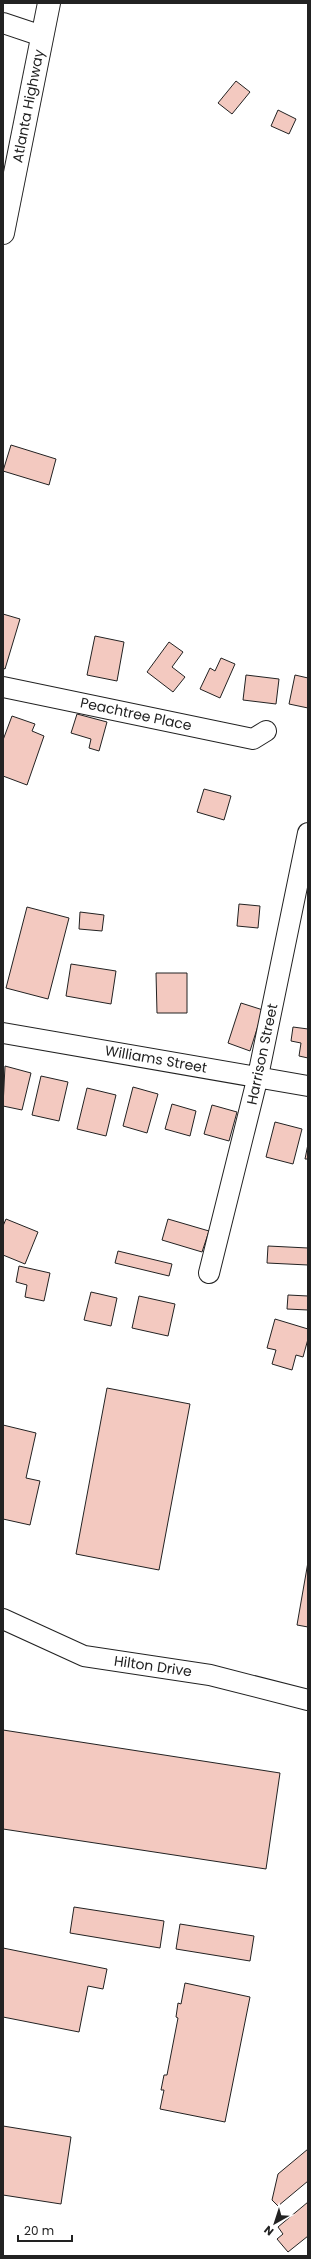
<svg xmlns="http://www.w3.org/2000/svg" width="311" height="2259" font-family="Poppins,sans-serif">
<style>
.building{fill:#f3c9c0;stroke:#222}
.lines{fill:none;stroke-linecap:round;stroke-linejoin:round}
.minor-casing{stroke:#222;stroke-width:22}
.major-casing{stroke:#222;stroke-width:24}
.minor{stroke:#fff;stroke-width:20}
.major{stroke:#fff;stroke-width:22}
.labels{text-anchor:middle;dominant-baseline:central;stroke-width:3;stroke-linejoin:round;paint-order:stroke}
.street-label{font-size:14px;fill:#222;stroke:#fff}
</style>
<rect width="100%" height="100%" fill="#fff"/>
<path class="building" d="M236,81L250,92L232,114L218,103Z
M278,110L296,119L289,134L271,126Z
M11,445L56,459L49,485L3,471Z
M3,614L20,619L5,669L3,668Z
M95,636L124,642L117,681L87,675Z
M169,642L183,652L172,667L185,677L173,692L147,672Z
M221,658L235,664L220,698L200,689L210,668L215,671Z
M246,675L279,679L276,704L243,700Z
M295,675L308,678V708L289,704Z
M77,714L107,722L99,751L89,748L91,739L71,733Z
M12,716L35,724L32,731L44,736L27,785L3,776V740Z
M204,789L231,796L224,820L197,812Z
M239,904L260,906L258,928L237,926Z
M27,907L69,918L48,999L6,988Z
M80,912L104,915L102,931L79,929Z
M71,964L116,971L111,1004L66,996Z
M156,973H187V1013H157Z
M241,1003L263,1010L250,1051L228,1043Z
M293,1027L308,1029V1058L299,1056L301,1043L291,1041Z
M5,1066L31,1073L22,1110L3,1106Z
M41,1076L68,1082L59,1121L32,1115Z
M133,1087L158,1094L147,1133L123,1126Z
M87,1088L116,1095L106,1136L77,1129Z
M172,1104L196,1111L190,1136L165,1129Z
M212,1105L237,1112L229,1141L204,1134Z
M275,1122L302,1129L293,1164L266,1157Z
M308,1144V1159H305Z
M6,1219L38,1232L25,1264L3,1255V1226Z
M168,1219L209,1231L202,1252L162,1240Z
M268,1246L308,1248V1265L267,1263Z
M118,1251L172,1264L169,1276L115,1263Z
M19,1266L50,1273L44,1301L25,1297L27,1285L16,1282Z
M91,1292L117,1298L111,1326L84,1320Z
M288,1295L308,1296V1310L287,1309Z
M139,1296L175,1304L168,1336L132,1328Z
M275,1319L308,1329V1339L303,1357L296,1355L292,1370L272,1364L276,1350L267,1348Z
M107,1388L190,1404L159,1570L76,1554Z
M3,1425L36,1433L26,1478L40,1481L30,1525L3,1519Z
M308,1562V1627L297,1625Z
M3,1730L280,1773L266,1869L3,1829Z
M74,1907L164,1921L160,1948L70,1933Z
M180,1924L254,1936L250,1961L176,1949Z
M3,1948L107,1969L103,1989L88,1986L79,2032L3,2017Z
M185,1983L250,1997L225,2122L160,2109L164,2090H161L164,2075H167L178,2018L176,2017L178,2003L181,2004Z
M3,2126L71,2137L61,2204L3,2195Z
M308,2149V2181L278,2206L272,2200L278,2174Z
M308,2202V2236L288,2252L277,2239L283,2234L278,2227Z"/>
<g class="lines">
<defs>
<path id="minor" d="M3,23L42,36
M3,687L253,739L266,731
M3,1033L308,1086
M209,1273L258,1076L308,833
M3,1619L84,1656L210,1675L308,1700"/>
<path id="major" d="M3,233L49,3"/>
</defs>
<use href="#minor" class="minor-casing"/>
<use href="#major" class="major-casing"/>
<use href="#minor" class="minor"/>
<use href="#major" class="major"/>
</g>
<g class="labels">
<g class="street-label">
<text transform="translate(28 106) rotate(-79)">Atlanta Highway</text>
<text transform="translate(136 714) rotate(12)">Peachtree Place</text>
<text transform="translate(262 1054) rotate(-78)">Harrison Street</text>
<text transform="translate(156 1059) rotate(10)">Williams Street</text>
<text transform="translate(153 1666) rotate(8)">Hilton Drive</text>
</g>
</g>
<rect width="311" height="2259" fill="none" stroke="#222222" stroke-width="8"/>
<g transform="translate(275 2223) rotate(219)" stroke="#ffffff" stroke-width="3" paint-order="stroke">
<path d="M0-3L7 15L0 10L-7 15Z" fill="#222222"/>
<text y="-6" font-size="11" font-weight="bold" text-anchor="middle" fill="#222222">N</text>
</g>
<path d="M18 2235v6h54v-6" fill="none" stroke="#222222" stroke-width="2"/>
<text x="24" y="2235" font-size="12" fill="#222222" stroke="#ffffff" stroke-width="3" paint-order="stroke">20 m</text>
</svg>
